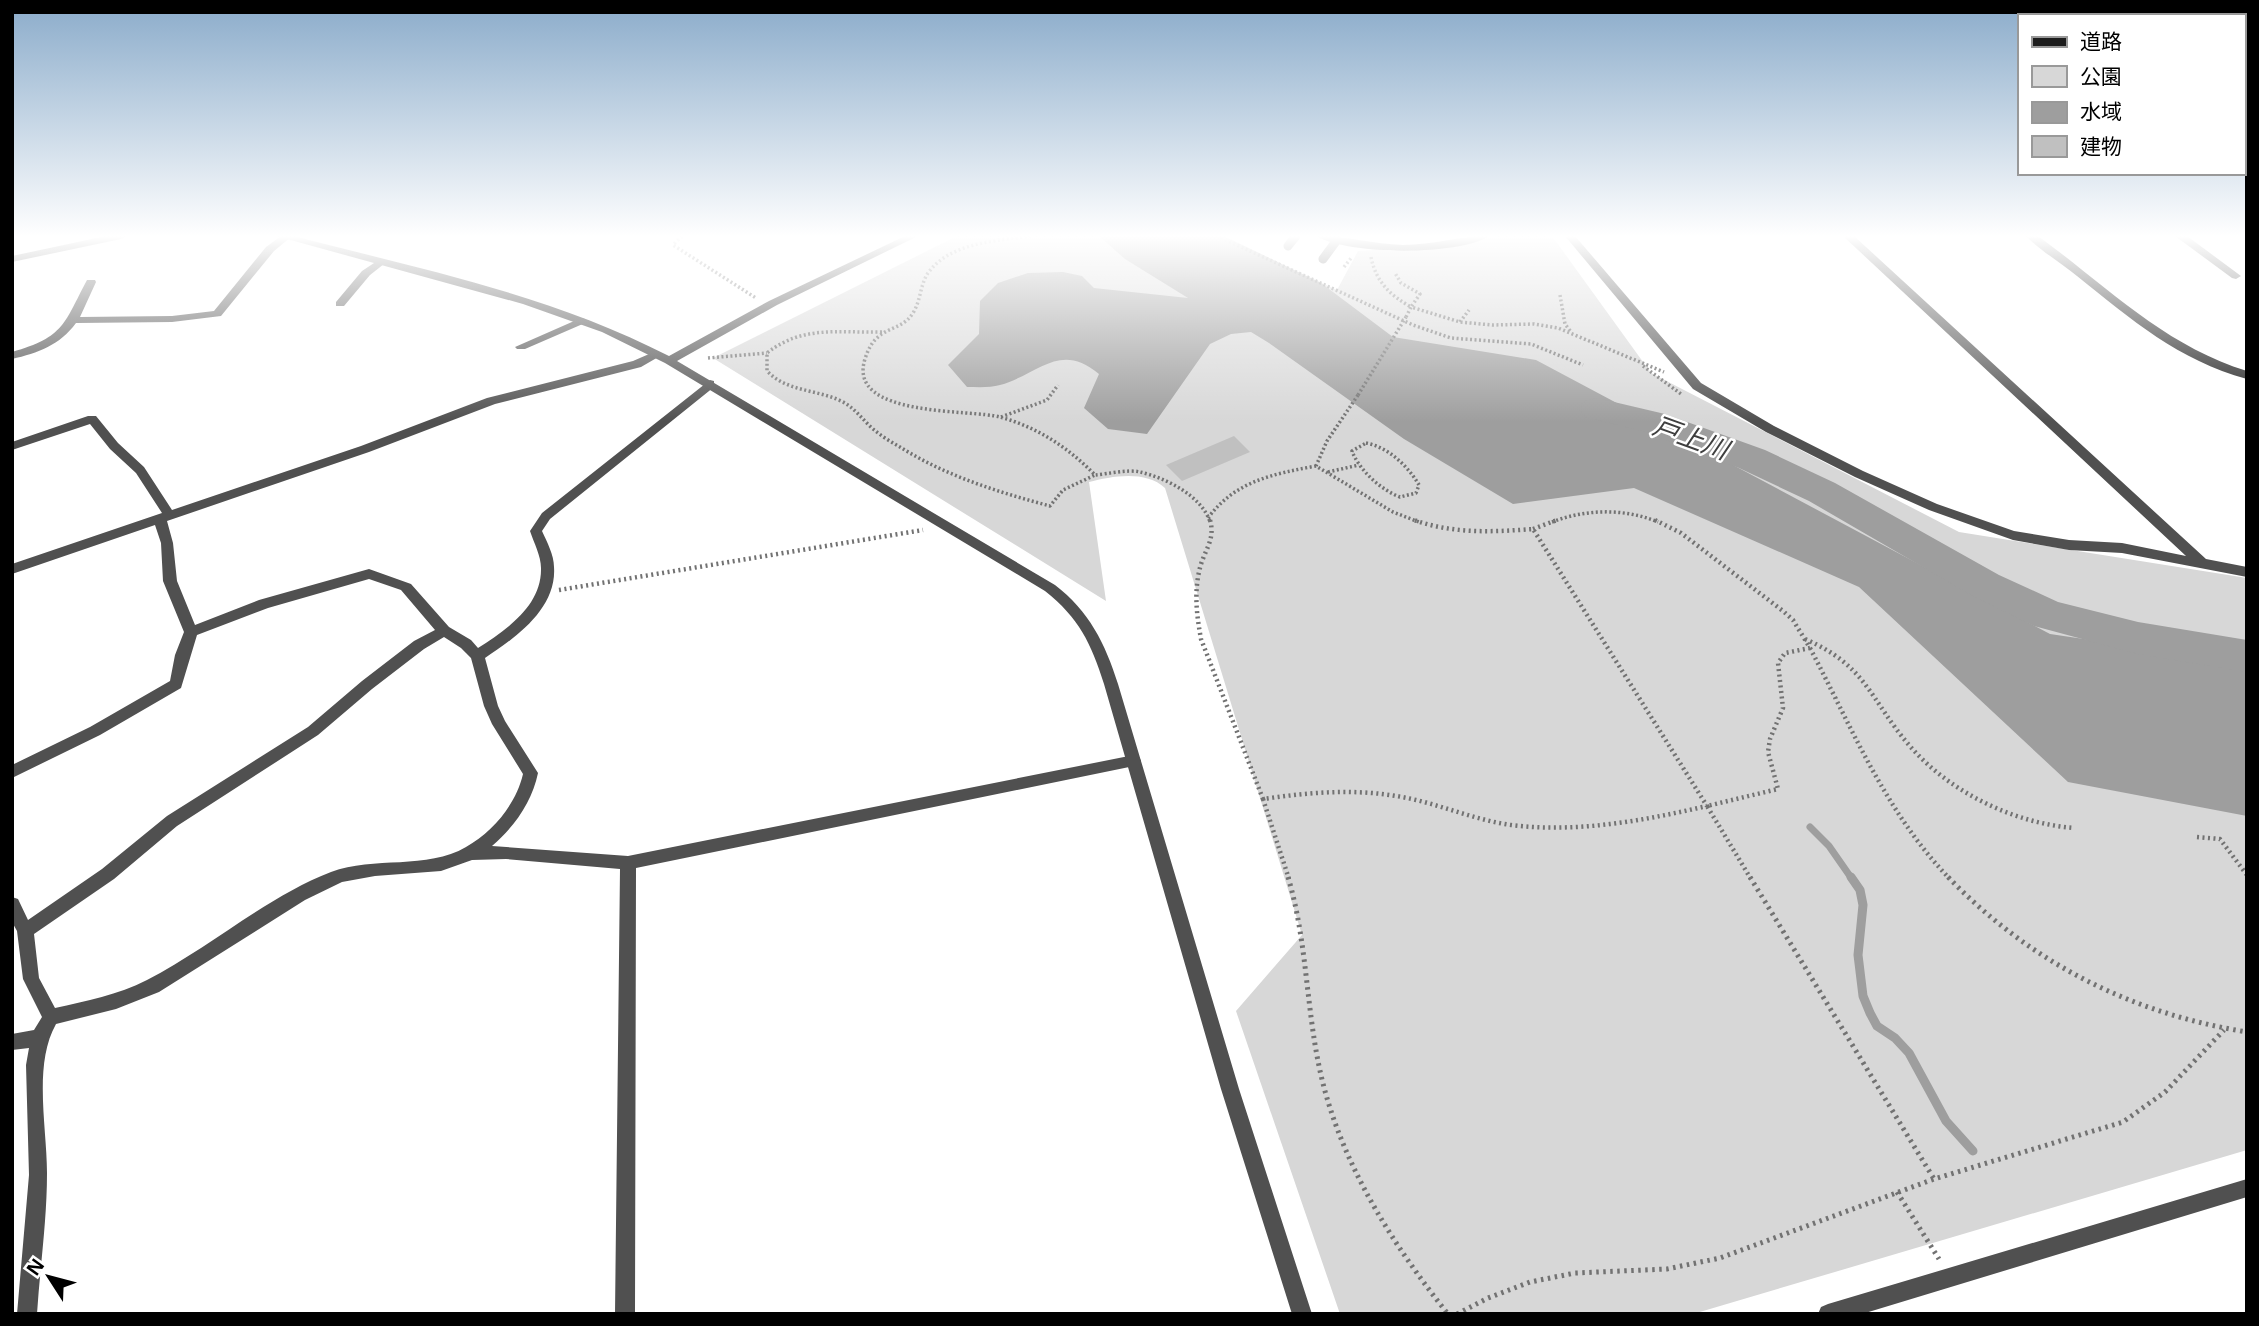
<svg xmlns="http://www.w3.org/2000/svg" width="2259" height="1326" font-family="'Noto Sans','Noto Sans JP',sans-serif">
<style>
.green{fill:#d7d7d7}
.water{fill:#9e9e9e}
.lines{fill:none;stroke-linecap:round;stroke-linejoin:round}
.stream-far1{stroke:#9e9e9e;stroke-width:7}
.stream{stroke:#9e9e9e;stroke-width:9}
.river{fill:#9e9e9e;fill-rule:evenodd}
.building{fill:#c0c0c0}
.path-far2{stroke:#727272;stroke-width:3.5;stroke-dasharray:2 2.5;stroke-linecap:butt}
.path-far1{stroke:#727272;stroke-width:4.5;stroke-dasharray:2 3.5;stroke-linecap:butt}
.path{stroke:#727272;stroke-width:5;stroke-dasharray:2.5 4.5;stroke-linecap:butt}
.service{stroke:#505050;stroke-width:9}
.minor{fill:#505050;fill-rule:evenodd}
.tertiary{fill:#505050;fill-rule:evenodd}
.secondary{fill:#1d1d1d;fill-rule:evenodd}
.path-bridge{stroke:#727272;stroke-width:3.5;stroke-dasharray:2 2.5;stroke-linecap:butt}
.labels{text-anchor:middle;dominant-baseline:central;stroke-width:5;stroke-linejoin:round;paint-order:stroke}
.water-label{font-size:26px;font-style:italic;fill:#3f3f3f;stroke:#fff}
</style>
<rect width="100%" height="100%" fill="#fff"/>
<path class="green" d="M957,236H1219L1337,290L1358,251L1450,246L1496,236H1552L1651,373L1959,532L2247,578V1150L1693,1314H1340L1236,1011L1302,935L1165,488C1146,470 1112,476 1089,482L1106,601L713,358Z"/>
<path class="water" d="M1099,236H1224L1321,283L1393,337L1536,360L2050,634L2247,663V816L2068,782L1859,587L1634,488L1513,504L1404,439L1269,343L1251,332L1231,334L1210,344L1147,434L1108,429L1084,408L1099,374C1060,341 1039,374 1000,385C990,388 977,387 967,387L948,365L979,334L980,301L998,283L1028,273L1063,272L1082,276L1094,288L1188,298L1125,259Z"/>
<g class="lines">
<path class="stream-far1" d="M1810,827L1829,846L1852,879"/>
<path class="stream" d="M1851,877L1860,890L1863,905L1858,955L1863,996L1870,1013L1877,1026L1895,1038L1909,1053L1946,1121L1973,1151"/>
<path class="river" d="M1597,398L1665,414L1765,450L1835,483L1999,575L2058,602L2138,622L2247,640V672L2138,654L2034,626L1971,595L1809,501L1739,468L1642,431L1585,417L1579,409L1585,401Z"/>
</g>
<path class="building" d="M1234,436L1250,452L1182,481L1166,465Z"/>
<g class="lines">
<path class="path-far2" d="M682,236L673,245L756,298
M1031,236C997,241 950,242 928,273C920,285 921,300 913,313C900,334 876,323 865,359C846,418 972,409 1000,417C1037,427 1069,448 1095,475C1108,474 1127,469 1140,472C1166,478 1202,496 1210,522
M1217,236L1413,325L1451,338L1531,344L1583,365
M1371,257C1376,282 1390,295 1411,307L1420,294L1401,283L1395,273
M1344,267L1352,257
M1560,295L1565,324L1571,332
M1406,317L1411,307L1460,322L1492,325L1534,324L1558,328L1664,372
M1460,322L1469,310
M882,332C838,333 803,325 767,353V371C787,392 816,389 841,401C854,407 862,419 873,429C881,436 891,442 900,447C946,476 998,492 1050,506L1063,490L1095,475
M708,358L767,353
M1643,366L1681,394
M1358,395L1327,441L1316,466L1393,512L1419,522
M1001,417L1047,400L1058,385
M1366,443C1388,447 1408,466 1419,485L1416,493L1400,497C1381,490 1359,470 1352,451Z
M1328,472L1359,465
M1208,518C1235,481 1273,474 1316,466
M1552,522C1586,509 1624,508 1658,522"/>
<path class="path-far1" d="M1210,520C1216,541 1203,551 1199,572C1194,595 1197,617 1201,639L1263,799C1311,792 1359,788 1407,798C1442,805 1475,820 1511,825C1577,833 1642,821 1707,806L1533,529C1493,532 1453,534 1414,520
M1655,520L1681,533L1783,611L1793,620L1810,648L1785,653L1778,663L1783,708L1770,739L1768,752L1778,789L1707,806L1751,879
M1533,529L1557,520
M559,590L923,530
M1805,639C1867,666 1869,698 1909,745C1949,792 2013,823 2074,828
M1810,648C1852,728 1886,813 1950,879
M1263,799L1289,879
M2197,837L2220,839L2247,875"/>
<path class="path" d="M1288,877C1306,937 1306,1000 1318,1061C1336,1155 1389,1240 1448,1314
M1750,877L1934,1179
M1948,877C2031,963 2130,1013 2247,1032
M1897,1192L1939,1259
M1457,1314L1488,1298L1530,1282L1575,1273L1667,1269L1720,1258L1934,1179L2123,1122L2165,1092L2224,1030"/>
<path class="service" d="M1288,246L1296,236
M1323,259L1337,240"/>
<path class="minor" d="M106,236H126L121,239L12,262V256Z
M281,236L291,237L274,251L221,316L172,322L76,323C60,345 38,353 12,359V352C65,337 64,323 87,280H95L96,282L80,317L172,316L214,311L266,247Z
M1317,236C1346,236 1374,244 1403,245C1432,245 1460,236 1489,236C1460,256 1346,255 1317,236Z
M1565,236H1575L1701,383L1774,426L1863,471L1937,504L2014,531L2069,540L2122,543L2186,556L1843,236H1854L2206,559L2247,567V577L2122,553L2069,550L2013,540L1929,510L1855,477L1766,432L1693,389Z
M2175,236H2187L2241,276L2236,279L2232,278Z
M380,259L384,260V264L370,275L344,306H336V302L362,271Z
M581,318L585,319V323L525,349H517L515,347Z
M656,351L662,354L660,356L641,367L495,404L369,452L167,521L173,543L177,581L195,625L259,600L369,569L411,584L449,627L471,640L478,648C506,630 542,606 541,568C541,556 534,543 530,531L542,513L710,380L714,381V387L550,519L542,531C547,542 554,555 554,567C557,609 515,638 485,658L498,706L505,721L538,773C532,802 515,826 492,846L628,856L1134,755L1139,757L1141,761L1139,765L636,868L635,1314H615L620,869L506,859L472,860L441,871L375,876L342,882L305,900L159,992L116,1009L56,1024C33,1065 47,1127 47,1173C47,1220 40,1267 37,1314H17L29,1175L26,1065L29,1048L12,1050V1034L34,1030L42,1017L23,979L17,931L12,922V897L18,899L28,920L102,869L167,816L308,727L362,681L414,641L435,630L401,590L369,579L268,608L197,635L181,688L100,735L12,778V765L90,727L170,681L175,655L184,632L163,581L161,543L155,525L12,574V564L162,513L136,473L110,449L90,424L12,450V442L88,416H96L118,443L144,467L172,510L361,446L487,398L633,361ZM444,637L461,648L471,658L484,706L492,724L523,774C516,804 493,832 466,847C427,870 374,856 331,872C268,896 208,949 147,980C118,995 86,1001 55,1008L39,978L34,934L114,879L177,826L318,735L372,689L424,649Z"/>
<path class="tertiary" d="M276,236H293C421,269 551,295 669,356L769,301L905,236H918L777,305L677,361L1055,585C1089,611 1105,643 1118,684L1239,1089L1312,1314H1292L1221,1089L1104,684C1091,643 1079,618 1045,591L665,363L602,332L523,304Z
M2247,1179V1197L1862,1314H1818L1821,1307L1828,1304Z"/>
<path class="secondary" d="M2026,236H2038C2107,286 2163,345 2247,371V379C2178,360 2132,320 2077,276C2061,263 2041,251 2026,236Z"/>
<path class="path-bridge" d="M1358,395L1406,317"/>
</g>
<linearGradient id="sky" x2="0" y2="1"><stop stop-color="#8aabca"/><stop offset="0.56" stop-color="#fff"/><stop offset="1" stop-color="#fff" stop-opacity="0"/></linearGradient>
<rect width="2259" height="422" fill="url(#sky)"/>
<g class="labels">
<g class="water-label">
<text transform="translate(1691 437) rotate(20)">戸上川</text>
</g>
</g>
<rect width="2259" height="1326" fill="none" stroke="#000000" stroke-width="28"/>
<rect x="2018" y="14" width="228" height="161" fill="#ffffff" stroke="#999999" stroke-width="2"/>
<rect x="2032" y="37" width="35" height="10" fill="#1d1d1d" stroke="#999999" stroke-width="2"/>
<text x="2080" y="49" font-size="21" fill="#000000">道路</text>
<rect x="2032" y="66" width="35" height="21" fill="#d7d7d7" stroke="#999999" stroke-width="2"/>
<text x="2080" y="84" font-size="21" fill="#000000">公園</text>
<rect x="2032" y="102" width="35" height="21" fill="#9e9e9e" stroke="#999999" stroke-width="2"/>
<text x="2080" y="119" font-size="21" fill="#000000">水域</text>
<rect x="2032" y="136" width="35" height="21" fill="#c0c0c0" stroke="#999999" stroke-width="2"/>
<text x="2080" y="154" font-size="21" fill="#000000">建物</text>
<g transform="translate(49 1277) rotate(306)" stroke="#ffffff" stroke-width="5" paint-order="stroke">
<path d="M0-5L12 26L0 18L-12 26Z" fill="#000000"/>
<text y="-10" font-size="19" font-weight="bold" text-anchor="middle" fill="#000000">N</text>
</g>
</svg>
